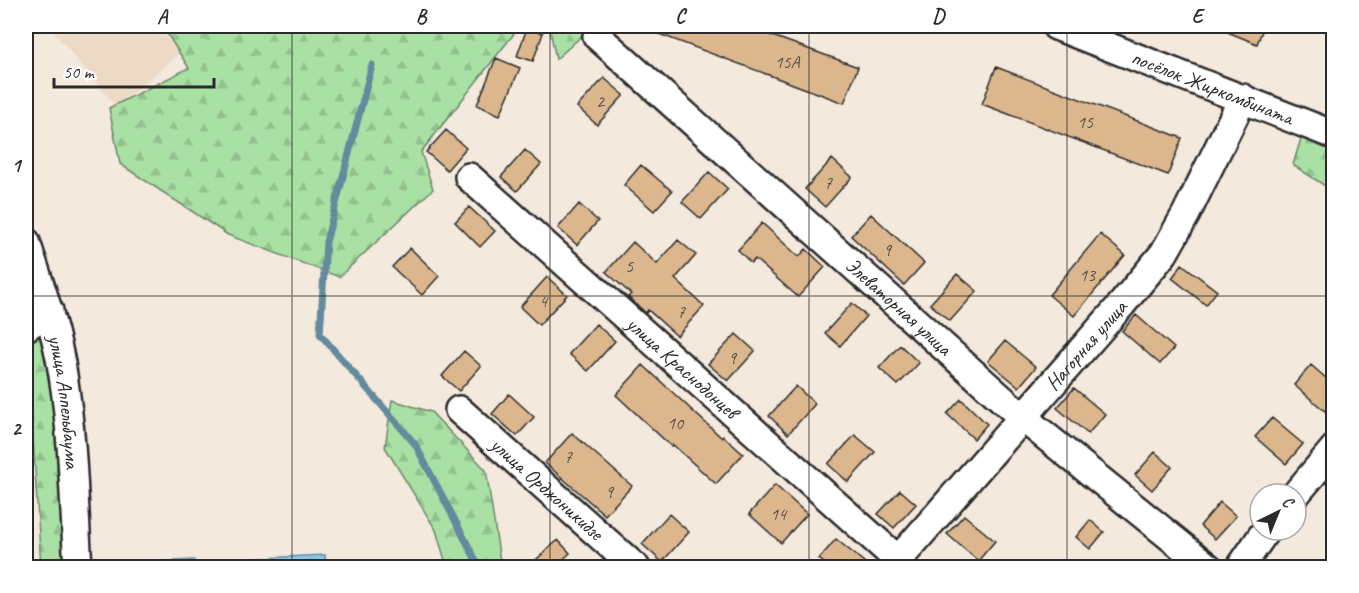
<svg xmlns="http://www.w3.org/2000/svg" width="1359" height="593" font-family="Caveat,sans-serif">
<style>
.built{fill:#eddac5}
.forest{fill:url(#forest-firs);stroke:#6a8668;stroke-width:1.5}
.water{fill:#88c9e9;stroke:#638a9d;stroke-width:1.5}
.lines{fill:none;stroke-linecap:round;stroke-linejoin:round}
.shore{stroke:#506a77;stroke-width:1.5}
.stream{stroke:#638a9d;stroke-width:7}
.building{fill:#dcb78d;stroke:#2b2b2b;stroke-width:1.5}
.minor-casing{stroke:#2b2b2b;stroke-width:32}
.minor{stroke:#fff;stroke-width:27}
.grid{fill:none;stroke:#2b2b2b;stroke-width:1.5;stroke-opacity:0.55}
.labels{text-anchor:middle;dominant-baseline:central;stroke-width:4.5;stroke-linejoin:round;paint-order:stroke}
.number-label{font-size:18px;fill:#574e44}
.street-label{font-size:21px;fill:#2b2b2b;stroke:#fff}
.neatline{fill:none;stroke:#2b2b2b;stroke-width:2}
.grid-label{font-size:20px;text-anchor:middle;font-weight:bold;fill:#2b2b2b}
</style>
<defs>
<pattern id="forest-firs" width="22" height="20" patternUnits="userSpaceOnUse" patternTransform="scale(1.5)"><rect width="22" height="20" fill="#a9e1a5"/><path d="M5 1l3.5 6h-7zM16 11l3.5 6h-7z" fill="#92c18e"/></pattern>
</defs>
<rect width="100%" height="100%" fill="#f4e9dd"/>
<filter id="ink" filterUnits="userSpaceOnUse"><feTurbulence type="fractalNoise" baseFrequency=".0167" numOctaves="2"/><feDisplacementMap in="SourceGraphic" scale="12" xChannelSelector="R" yChannelSelector="G"/><feConvolveMatrix kernelMatrix="1 2 1 2 8 2 1 2 1" color-interpolation-filters="sRGB"/></filter>
<g filter="url(#ink)">
<path class="built" d="M49,26H157L180,53L116,107Z"/>
<path class="forest" d="M162,26H520L421,152L433,189L339,277L228,235L120,164L109,108L189,68Z
M538,26H587L585,33L556,59L550,30Z
M1303,132L1333,145V191L1293,165Z
M32,336L45,337L57,443L64,567H41L31,405L26,374V343Z
M392,400L431,412L486,470L501,567H447L436,530L385,447Z"/>
<path class="water" d="M325,555L326,567H244L243,559Z
M194,560V567H153L152,562Z"/>
<g class="lines">
<path class="shore" d="M250,568L253,565L317,561L319,563L320,568"/>
<path class="stream" d="M372,65L326,242L320,334L415,444L480,568"/>
</g>
<path class="building" d="M640,26H745L858,67L844,103L640,27Z
M1213,26H1264L1257,44Z
M527,28L543,33L533,61L517,56Z
M496,58L520,68L500,115L477,105Z
M996,67L1182,138L1168,175L982,104Z
M604,78L624,95L597,125L577,107Z
M446,130L466,148L447,170L426,152Z
M525,150L541,164L517,191L501,177Z
M832,159L852,177L825,207L805,189Z
M641,165L672,191L654,211L624,185Z
M709,172L728,189L701,219L682,202Z
M579,204L598,221L577,245L558,228Z
M469,207L495,231L480,247L455,222Z
M871,214L924,263L904,285L851,236Z
M762,223L799,257L806,249L825,267L798,297L755,259L751,263L738,250Z
M1100,234L1125,255L1074,316L1049,295Z
M678,240L696,255L675,279L704,306L677,336L648,310L646,313L628,297L631,294L606,272L633,242L657,264Z
M410,248L439,276L422,295L392,267Z
M1182,264L1217,291L1206,305L1172,278Z
M957,274L977,291L950,321L930,304Z
M547,277L567,295L539,325L520,307Z
M852,303L866,316L840,346L825,333Z
M1136,315L1174,348L1160,364L1122,331Z
M596,324L615,341L588,371L569,354Z
M736,334L755,351L728,381L708,364Z
M1005,341L1036,367L1019,387L988,361Z
M900,345L919,363L898,385L879,368Z
M464,351L481,366L459,391L442,376Z
M643,365L722,438L723,436L743,454L716,484L673,445L671,446L616,395Z
M1311,365L1334,385V401L1325,411L1294,385Z
M796,386L815,404L788,434L769,416Z
M1074,388L1105,414L1088,434L1057,408Z
M509,394L534,417L517,436L492,414Z
M961,399L987,424L974,439L947,414Z
M1272,418L1303,444L1286,464L1255,437Z
M572,433L632,486L605,515L545,463Z
M855,435L875,452L848,482L828,464Z
M1155,452L1172,467L1152,490L1135,475Z
M775,485L807,514L781,543L749,514Z
M900,490L916,504L894,528L878,514Z
M1220,502L1236,516L1215,539L1200,526Z
M669,514L689,532L662,562L642,544Z
M964,515L995,541L978,561L947,534Z
M1090,520L1104,532L1090,549L1076,537Z
M836,539L870,567H829L819,559Z
M558,540L570,553L555,567H528Z"/>
<g class="lines">
<defs>
<g id="minor">
<path id="s1" d="M1056,26L1334,135"/>
<path id="s2" d="M597,36L1022,417L1209,568"/>
<path id="s3" d="M469,177L897,559"/>
<path id="s4" d="M26,242C40,285 56,329 63,375C73,438 74,503 78,568"/>
<path d="M26,327L49,311"/>
<path id="s5" d="M459,410L636,568"/>
<path d="M1296,494L1334,449"/>
<path id="s6" d="M891,568L1122,304L1164,253L1186,214L1243,98"/>
<path d="M1240,568L1266,530"/>
</g>
</defs>
<use href="#minor" class="minor-casing"/>
<use href="#minor" class="minor"/>
</g>
</g>
<path class="grid" d="M292,26V568M550,26V568M809,26V568M1067,26V568M26,296H1334"/>
<g class="labels">
<g class="number-label">
<text x="787" y="62">15А</text>
<text x="600" y="101">2</text>
<text x="1085" y="122">15</text>
<text x="828" y="183">7</text>
<text x="887" y="250">9</text>
<text x="629" y="266">5</text>
<text x="1087" y="275">13</text>
<text x="543" y="301">4</text>
<text x="681" y="312">7</text>
<text x="732" y="358">9</text>
<text x="675" y="423">10</text>
<text x="568" y="457">7</text>
<text x="609" y="492">9</text>
<text x="778" y="514">14</text>
</g>
<g class="street-label">
<text stroke="none"><textPath href="#s1" startOffset="168">посёлок Жиркомбината</textPath></text>
<text stroke="none"><textPath href="#s2" startOffset="405">Элеваторная улица</textPath></text>
<text stroke="none"><textPath href="#s6" startOffset="296">Нагорная улица</textPath></text>
<text stroke="none"><textPath href="#s3" startOffset="286">улица Краснодонцев</textPath></text>
<text stroke="none"><textPath href="#s4" startOffset="165">улица Аппельбаума</textPath></text>
<text stroke="none"><textPath href="#s5" startOffset="118">улица Орджоникидзе</textPath></text>
</g>
</g>
<rect width="1359" height="593" fill="none" stroke="#fff" stroke-width="66"/>
<g transform="translate(1278 512) rotate(43)"><circle r="28" fill="#ffffff" stroke="#aaaaaa" stroke-width="1.5"/>
<path d="M0-4.5L10 22L0 15L-10 22Z" fill="#2b2b2b"/>
<text y="-9" font-size="16" font-weight="bold" text-anchor="middle" fill="#2b2b2b">С</text>
</g>
<path d="M54 78v9h160v-9" fill="none" stroke="#2b2b2b" stroke-width="3"/>
<text x="63" y="78" font-size="18" fill="#2b2b2b" stroke="#ffffff" stroke-width="4.5" paint-order="stroke">50 m</text>
<rect x="33" y="33" width="1293" height="527" class="neatline"/>
<g class="grid-label">
<text x="162" y="23">A</text>
<text x="421" y="23">B</text>
<text x="680" y="23">C</text>
<text x="938" y="23">D</text>
<text x="1197" y="23">E</text>
<text x="16" y="172">1</text>
<text x="16" y="435">2</text>
</g>
</svg>
